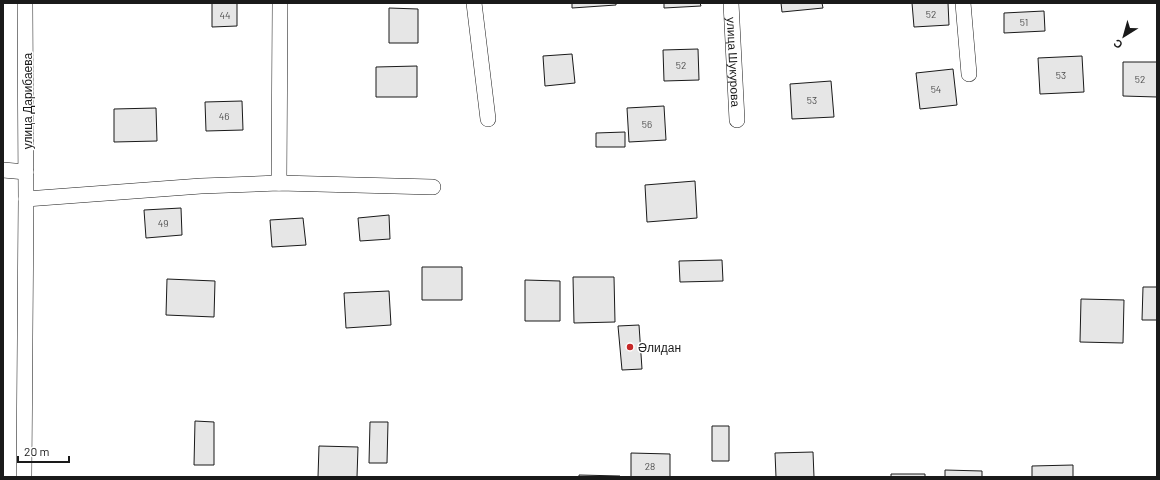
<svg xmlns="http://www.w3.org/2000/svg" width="1160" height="480" font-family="Barlow,sans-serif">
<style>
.building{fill:#e6e6e6;stroke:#1a1a1a}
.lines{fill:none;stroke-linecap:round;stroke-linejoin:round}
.street-casing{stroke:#1a1a1a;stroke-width:16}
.street{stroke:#fff;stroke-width:15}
.poi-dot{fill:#c62828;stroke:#fff;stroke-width:1.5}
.labels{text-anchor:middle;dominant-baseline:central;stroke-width:3;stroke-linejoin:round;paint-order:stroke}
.number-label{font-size:10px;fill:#4d4d4d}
.street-label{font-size:12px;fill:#1a1a1a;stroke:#fff}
.poi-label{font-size:12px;fill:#1a1a1a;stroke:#fff;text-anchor:start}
</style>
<rect width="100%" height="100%" fill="#fff"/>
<path class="building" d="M212,3H237V26L212,27Z
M572,3H616V5L572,8Z
M664,3H700L701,6L664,8Z
M781,3H822L823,8L782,12Z
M912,3H948L949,25L914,27Z
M389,8L418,9V43H389Z
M1044,11L1045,31L1004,33V13Z
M698,49L699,80L664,81L663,50Z
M572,54L575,83L545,86L543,56Z
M1082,56L1084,92L1040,94L1038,58Z
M1123,62H1157V97L1123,96Z
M417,66V97H376V67Z
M953,69L957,105L920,109L916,73Z
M831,81L834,117L792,119L790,84Z
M242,101L243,130L206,131L205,102Z
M664,106L666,140L629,142L627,108Z
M156,108L157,141L114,142V109Z
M625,132V147H596V133Z
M695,181L697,218L647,222L645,185Z
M181,208L182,235L146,238L144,210Z
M389,215L390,239L360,241L358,218Z
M303,218L306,245L272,247L270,220Z
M722,260L723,281L680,282L679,261Z
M422,267H462V300H422Z
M573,277H614L615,322L574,323Z
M167,279L215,281L214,317L166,315Z
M525,280L560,281V321H525Z
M1143,287H1157V320H1142Z
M389,291L391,325L346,328L344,293Z
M1081,299L1124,300L1123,343L1080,342Z
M639,325L642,369L622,370L618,326Z
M195,421L214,422V465H194Z
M370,422H388L387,463H369Z
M712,426H729V461H712Z
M319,446L358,447L357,477H318Z
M813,452L814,477H776L775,453Z
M631,453L670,454V477H631Z
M1073,465V477H1032V466Z
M945,470L982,471V477H945Z
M891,474H925V477H891Z
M579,475L620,476V477H579Z"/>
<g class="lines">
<defs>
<g id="street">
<path d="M474,3L488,119"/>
<path id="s1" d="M731,3L737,120"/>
<path d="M963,3L969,74"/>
<path d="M3,170L26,172"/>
<path d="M279,183L280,3"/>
<path d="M26,199L201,186L279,183L433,187"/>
<path d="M24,477L26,199L25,3"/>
</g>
</defs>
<use href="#street" class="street-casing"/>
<use href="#street" class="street"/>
</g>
<circle class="poi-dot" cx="630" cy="347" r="4"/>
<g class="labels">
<g class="number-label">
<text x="931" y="14">52</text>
<text x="225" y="15">44</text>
<text x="1024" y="22">51</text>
<text x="681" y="65">52</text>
<text x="1061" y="75">53</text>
<text x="1140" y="79">52</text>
<text x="936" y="89">54</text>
<text x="812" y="100">53</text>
<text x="224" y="116">46</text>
<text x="647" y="124">56</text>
<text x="163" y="223">49</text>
<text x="650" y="466">28</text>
</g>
<g class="street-label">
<text stroke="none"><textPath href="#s1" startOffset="59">улица Шукурова</textPath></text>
<text transform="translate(27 101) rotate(-90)">улица Дарибаева</text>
</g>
<g class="poi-label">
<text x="638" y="347">Әлидан</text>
</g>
</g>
<rect width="1160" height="480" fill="none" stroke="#1a1a1a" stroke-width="8"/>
<g transform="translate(1124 36) rotate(217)" stroke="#ffffff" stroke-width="3" paint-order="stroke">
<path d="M0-3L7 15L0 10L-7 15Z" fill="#1a1a1a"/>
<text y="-6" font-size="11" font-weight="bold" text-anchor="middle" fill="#1a1a1a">С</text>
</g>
<path d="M18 456v6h51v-6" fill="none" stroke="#1a1a1a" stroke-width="2"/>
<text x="24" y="456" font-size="12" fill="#1a1a1a" stroke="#ffffff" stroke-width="3" paint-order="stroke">20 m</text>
</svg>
